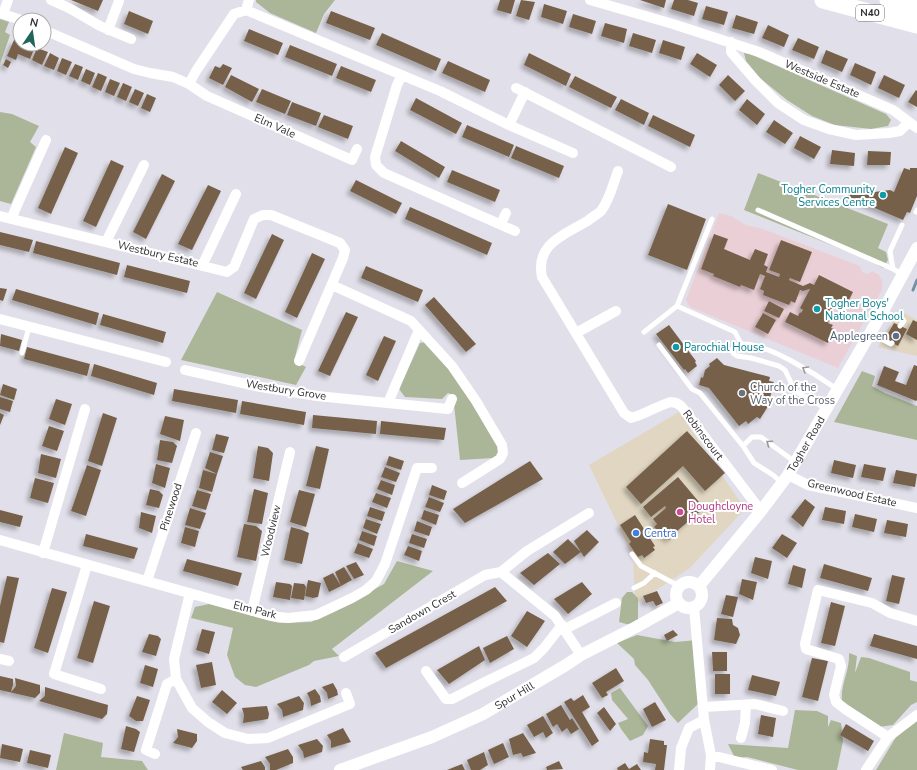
<svg xmlns="http://www.w3.org/2000/svg" width="917" height="770" font-family="'Nunito Sans',sans-serif">
<style>
.commercial{fill:#e0d6c2}
.education{fill:#ead0d6}
.green{fill:#abb698}
.lines{fill:none;stroke-linecap:round;stroke-linejoin:round}
.stream{stroke:#738fa4;stroke-width:3}
.building{fill:#77614a;filter:url(#shadow)}
.service{stroke:#fff;stroke-width:5}
.minor{stroke:#fff;stroke-width:10}
.tertiary{stroke:#fff;stroke-width:12}
.trunk{stroke:#fff;stroke-width:17}
.oneway{stroke:#98989a}
.culture-dot{fill:#0f9aa8;stroke:#fff;stroke-width:1.5}
.service-dot{fill:#5c6f8a;stroke:#fff;stroke-width:1.5}
.worship-dot{fill:#6b7280;stroke:#fff;stroke-width:1.5}
.hotel-dot{fill:#d1479c;stroke:#fff;stroke-width:1.5}
.shop-dot{fill:#3f7fe0;stroke:#fff;stroke-width:1.5}
.labels{text-anchor:middle;dominant-baseline:central;stroke-width:4;stroke-linejoin:round;paint-order:stroke}
.shield{fill:#fff;stroke:#707072;stroke-width:1}
.shield-label{font-size:10px;font-weight:bold;fill:#323236}
.street-label{font-size:11px;fill:#323236;stroke:#fff}
.culture-label{font-size:11px;fill:#0d838f;stroke:#fff;text-anchor:start}
.service-label{font-size:11px;fill:#4e5e75;stroke:#fff;text-anchor:end}
.worship-label{font-size:11px;fill:#5b616d;stroke:#fff;text-anchor:start}
.hotel-label{font-size:11px;fill:#b23c85;stroke:#fff;text-anchor:start}
.shop-label{font-size:11px;fill:#366cbe;stroke:#fff;text-anchor:start}
</style>
<defs>
<filter id="shadow"><feDropShadow dx="-3.5" dy="3.5" stdDeviation="2" flood-color="#0004"/></filter>
</defs>
<rect width="100%" height="100%" fill="#e1e0ea"/>
<path class="commercial" d="M899,310L917,320V356L878,347Z
M679,412L745,509L690,568L635,604L633,556L589,465Z"/>
<path class="education" d="M719,213L731,216L746,225L763,229L860,266L862,272L868,274L872,271L879,275L882,280V290L838,368L690,307L686,300Z"/>
<path class="green" d="M256,0H335L324,14L316,33L270,13L256,2Z
M0,19L9,22L5,32L10,35L0,64Z
M744,53L750,54L886,114L891,120L888,126L871,129L835,125L812,116L787,100L760,78L746,61Z
M0,112L12,114L39,126L30,142L36,147L11,204L0,201Z
M758,173L888,224L878,248L886,252L888,260L883,268L864,258L744,210Z
M217,292L302,330L294,361L306,367L296,385L181,360Z
M426,342L451,367L499,447L500,452L494,458L460,460L453,395L448,393L442,399L405,397L399,389L420,343Z
M862,371L875,376L872,386L885,393L917,406V440L834,422Z
M397,561L433,571L332,649L339,656L314,661L309,665L256,687L245,685L235,677L227,655L233,628L191,618L195,607L209,604L279,623L311,622L341,608L384,584Z
M627,592H632L638,598V621L630,625L619,622L622,598Z
M637,635L675,642L697,640L699,694L698,704L678,723L670,714L648,680L635,665L634,659L617,643Z
M849,653L857,656L855,673L861,657L869,658L910,672V680L917,682V702L911,705L893,725L879,727L842,702C840,685 850,671 849,653Z
M620,688L648,726L643,735L630,741L621,729L618,723L628,719L612,700L611,693Z
M795,710L817,711L828,716V727L831,720L841,723L843,741L837,770H798L747,757L735,758L728,744L788,748Z
M917,720V770H876L896,737Z
M64,733L103,743L101,757L142,761L148,770H56Z"/>
<g class="lines">
<path class="stream" d="M913,290L917,280"/>
</g>
<path class="building" d="M71,0H103L98,11Z
M500,0H515L511,14L497,10Z
M521,0L535,2L529,20L516,16Z
M640,0H666L664,8Z
M674,0H688L698,3L694,16L671,9Z
M544,4L567,11L563,24L541,17Z
M706,6L728,12L724,25L702,19Z
M129,11L153,21L148,34L124,24Z
M331,11L375,28L370,40L326,23Z
M573,14L596,21L592,34L569,27Z
M736,15L758,22L754,34L732,28Z
M605,23L627,29L624,43L601,36Z
M768,25L789,35L784,47L762,38Z
M249,29L283,43L278,55L244,41Z
M382,33L441,59L436,71L376,45Z
M633,33L656,40L652,53L629,46Z
M798,38L819,47L814,59L792,50Z
M14,40L20,42V44H28L35,47L30,59L18,54L16,60L7,56Z
M663,40L685,47L681,60L659,53Z
M290,45L337,64L332,76L285,57Z
M37,48L48,52L42,65L32,60Z
M826,50L848,59L842,72L821,63Z
M50,53L59,58L54,70L44,66Z
M529,53L571,74L566,86L524,65Z
M697,53L717,65L710,77L690,64Z
M62,58L72,62L66,75L57,71Z
M6,59L11,62L8,68L3,65Z
M448,61L490,80L485,92L442,73Z
M855,63L876,72L871,85L850,75Z
M75,64L83,67L78,80L69,76Z
M223,64L232,68L223,85L209,78L215,66L220,68Z
M341,66L376,80L371,92L336,78Z
M86,69L95,73L90,85L81,81Z
M98,73L107,77L101,91L92,87Z
M231,75L259,89L252,102L225,87Z
M728,75L745,91L735,101L719,85Z
M884,75L905,85L899,98L878,88Z
M575,76L617,97L611,108L569,87Z
M110,79L120,83L114,96L105,92Z
M123,83L132,87L126,101L117,97Z
M135,89L144,93L138,106L129,102Z
M262,89L291,101L285,114L256,102Z
M916,90L917,91V107L908,102Z
M147,94L156,98L150,112L141,108Z
M416,98L462,123L456,134L410,110Z
M621,99L649,113L644,125L615,110Z
M747,99L765,114L757,125L739,110Z
M292,102L321,113L316,126L287,115Z
M324,115L353,126L348,139L318,127Z
M653,115L695,135L690,147L648,126Z
M774,120L793,133L785,144L766,132Z
M467,125L514,145L509,157L462,137Z
M800,136L821,147L814,159L794,148Z
M401,141L445,167L439,178L395,151Z
M516,146L564,166L559,178L511,158Z
M65,147L78,153L51,214L38,208Z
M832,150L855,153L854,166L830,164Z
M868,151L891,152L890,165H867Z
M111,160L124,166L96,227L83,221Z
M904,168L910,170V168H917V196L910,213L907,212L903,220L849,197L851,192L863,191L867,193L890,190L894,192Z
M452,170L500,190L495,202L447,182Z
M162,174L175,181L146,239L133,232Z
M356,180L402,203L396,214L350,191Z
M208,185L221,191L192,250L178,244Z
M668,204L706,219L687,270L648,255Z
M410,207L492,243L487,255L405,219Z
M0,232L33,240L29,252L0,245Z
M272,234L284,240L256,299L244,293Z
M714,234L728,239L724,249L750,260L755,249L768,254L764,265L768,267L766,272L779,277L780,274L769,270L781,240L812,252L800,282L790,278L789,280L803,286L810,283L814,285L819,275L853,292L847,304L837,299L827,319L830,320L828,323L833,325L831,328L834,329L828,343L785,322L790,312L798,316L800,312L801,313L803,310L800,308L810,289L803,291L800,290L795,303L791,301L789,305L763,295L764,291L760,289L765,276L760,274L754,290L741,285L740,287L713,276L714,274L701,269Z
M36,241L120,263L117,275L33,253Z
M312,253L325,259L297,318L285,312Z
M127,265L190,281L187,293L124,277Z
M366,266L423,290L418,302L361,278Z
M0,288L7,289L3,301L0,300Z
M16,289L99,313L96,325L12,300Z
M434,297L476,344L466,352L425,305Z
M769,301L784,309L779,318L764,311Z
M346,312L358,317L330,376L318,371Z
M763,313L776,320L768,334L755,327Z
M103,314L166,332L163,343L100,325Z
M913,320L917,322V340L906,334Z
M894,323L907,329L898,346L885,339Z
M669,325L696,361L695,362L697,366L688,373L685,369L684,370L656,334Z
M1,334L22,340L19,351L0,346Z
M384,336L396,341L378,381L366,375Z
M27,347L90,364L87,376L24,359Z
M717,358L724,365L770,377L769,381L774,382L770,398L772,400L760,419L757,417L748,424L746,421L739,426L709,388L699,385L701,377L703,378L705,370L710,366L709,364Z
M94,364L157,383L154,395L91,376Z
M914,365L917,366V400L916,401L877,385L884,366L899,372L895,381L906,385Z
M3,384L17,389L14,400L0,395Z
M174,389L238,400L236,413L172,401Z
M0,397L13,401L10,412L0,409Z
M56,399L72,404L65,425L49,419Z
M242,401L306,412L304,425L240,414Z
M0,413L4,415L0,425Z
M103,413L117,418L102,466L88,461Z
M313,415L377,421L376,434L312,428Z
M165,416L184,420L180,441L160,434Z
M381,421L446,428L444,440L380,434Z
M49,426L64,431L57,451L42,446Z
M687,431L725,473L705,491L683,466L641,504L626,487Z
M216,434L229,437L224,453L212,450Z
M160,440L173,442L177,446L172,463L157,460Z
M258,446L268,448L273,453L269,481L253,478Z
M316,446L329,449L320,489L306,486Z
M210,452L223,456L217,474L212,492L199,488L203,470L217,474L205,468Z
M41,454L61,459L56,478L38,473Z
M389,456L404,461L401,470L386,465Z
M834,460L856,465L853,478L831,473Z
M530,461L543,479L465,523L453,509Z
M156,464L170,468L165,488L152,483Z
M864,464L886,468L883,481L861,477Z
M87,465L101,470L86,516L71,511Z
M385,467L400,473L396,482L381,477Z
M896,470L917,474L915,487L893,483Z
M678,477L704,508L677,531L669,540L654,527L657,524L653,519L666,508L665,506L651,517L643,507Z
M35,478L54,483L48,503L30,498Z
M381,480L395,485L392,495L377,489Z
M432,485L447,491L444,500L429,495Z
M150,489L159,491L163,495L159,508L146,505Z
M254,489L268,493L262,524L247,522Z
M197,490L211,494L206,510L192,506Z
M299,490L315,494L306,527L290,522Z
M376,493L391,498L387,508L372,502Z
M429,497L444,503L440,512L425,507Z
M805,499L815,507L803,527L791,517Z
M370,507L385,512L382,521L367,516Z
M825,507L846,511L844,524L822,520Z
M190,508L206,513L200,529L185,525Z
M0,510L23,516L20,527L0,522Z
M424,510L439,515L436,525L421,519Z
M141,512L156,516L152,533L139,528Z
M855,514L877,519L874,532L852,527Z
M635,515L655,546L653,547L655,550L644,558L642,555L638,557L629,544L631,542L620,525Z
M366,519L381,524L377,534L363,528Z
M887,520L908,524L906,537L884,533Z
M417,521L432,527L429,536L414,531Z
M244,524L256,526L262,531L256,561L237,557Z
M185,527L199,531L195,547L181,543Z
M291,527L302,530L309,533L302,564L284,560Z
M587,530L599,542L584,557L574,541Z
M362,531L377,536L374,546L359,540Z
M86,534L138,548L134,559L83,546Z
M412,534L427,539L424,548L409,543Z
M782,534L797,543L787,558L772,548Z
M568,539L581,552L565,564L553,552Z
M358,543L373,549L369,558L354,553Z
M408,546L422,551L419,561L404,555Z
M548,553L560,564L534,585L520,573Z
M755,557L772,561L768,579L751,573Z
M187,559L242,573L238,586L183,571Z
M356,562L364,575L354,579L346,566Z
M824,564L872,578L868,591L820,578Z
M793,565L806,569L802,588L788,584Z
M344,567L352,580L341,586L335,572Z
M333,573L341,586L329,592L323,578Z
M892,575L905,578L899,604L886,601Z
M7,576L19,578L4,643L0,642V606Z
M742,579L757,582L753,600L739,594Z
M308,580L321,583L318,597L313,598L305,596Z
M276,582L290,584L292,586L290,600L273,597Z
M582,582L592,594L568,614L554,599Z
M294,583L304,584L306,587L304,600L291,598Z
M495,587L507,601L386,668L375,653Z
M52,588L67,592L48,653L34,648Z
M657,591L663,603L656,606L653,601L646,603L643,596Z
M726,595L738,597L733,617L721,614Z
M94,601L110,606L93,663L77,658Z
M831,602L845,606L835,646L821,643Z
M527,611L545,621L527,647L511,636Z
M717,618L732,619L733,625L738,628L740,635L736,644L714,640Z
M202,629L215,632L209,654L196,650Z
M673,630L678,635L667,641L664,635Z
M149,634L158,636L161,639L156,656L142,652Z
M874,634L917,646V659L870,646Z
M507,636L514,649L490,663L483,648Z
M479,646L485,660L449,684L437,670Z
M712,652H727V671H713Z
M812,658L828,661L818,701L802,697Z
M212,662L216,685L201,688L196,665Z
M145,665L158,669L153,687L140,683Z
M616,668L624,681L606,692L608,695L602,698L592,683Z
M715,674H730V694H715Z
M752,675L780,682L776,696L748,690Z
M0,676L13,679V685L11,692L16,686L15,678L40,685V693L35,698L0,690Z
M333,683L337,690L338,695L328,699L327,693L322,687Z
M45,687L108,705L107,714L102,719L39,701L45,696Z
M315,689L320,696L321,702L311,706L310,699L307,693Z
M222,690L237,703L227,714L212,702Z
M583,695L590,707L582,712L599,741L592,746L564,702L571,698L574,701Z
M137,696L150,700L143,721H136L129,716Z
M299,696L304,703L303,710L283,717L282,710L277,704Z
M655,702L666,720L652,727L643,709Z
M561,705L570,720L572,718L579,729L571,734L567,728L562,732L557,724L553,727L546,714Z
M267,706L269,714L268,719L243,723L244,715L242,708Z
M604,707L616,724L610,731L597,713Z
M761,715L776,718L773,737L758,734Z
M543,716L553,733L546,738L543,732L534,737L527,725Z
M846,724L874,741L868,751L840,735Z
M126,726L136,729L140,732L134,752L121,749Z
M343,728L351,742L331,748V741L327,735Z
M177,729L197,734V741L192,748L173,743L178,737Z
M523,733L536,753L523,757L521,753L513,755L509,739Z
M317,739L323,746L322,752L304,758L303,752L298,745Z
M650,739L664,741V745H667L664,770H655L656,764L643,762L644,752L648,753Z
M503,743L509,757L494,764L488,750Z
M2,744L23,749L20,762L0,758Z
M288,749L293,757V763L276,770H270V764L265,757Z
M30,750L51,755L48,768L27,763Z
M484,752L488,765L480,770H471L467,760Z
M261,761L265,767V770H243L241,767Z
M559,761L563,769L547,770L546,767Z
M625,763L629,769L637,764L641,770H618L617,768Z
M462,764L465,770H447Z"/>
<g class="lines">
<path class="service" d="M758,210L893,269
M916,212L917,210
M712,219L677,306L735,332L741,344
M902,225L890,251L893,269L902,274
M883,311L904,321L900,326
M644,332L677,306
M870,333L891,344L892,343
M659,345L692,389L700,393L743,446L754,463L773,475L782,483
M22,353L29,327
M827,409L795,391L785,370L779,366L751,358L737,356L733,353V348C736,346 739,343 744,344C768,344 817,375 837,389
M743,446L752,437H761L795,462
M632,554L641,566L679,586
M634,588L644,583L655,573"/>
<path class="minor" d="M51,0L69,8L100,26L131,39
M590,0L673,24L759,52L893,110L917,128
M246,10L249,0
M0,13L21,20
M3,14L8,0
M44,30L134,69L150,73L173,77L189,84L196,71L234,14L246,10L440,91L509,125L573,153
M108,30L119,1
M731,42V52L755,80L778,103L804,120L829,129L856,135L889,133L900,131L909,122
M402,75L397,85L375,157L376,165L384,173L515,231
M189,84L207,96L352,160L357,149
M516,88L671,167
M509,125L525,92
M618,171C613,184 610,199 601,211C598,214 592,217 589,220C565,235 535,243 542,277L624,413L631,418C644,415 659,405 671,402C675,402 679,404 682,407L761,511
M0,216L227,272L234,267L254,219L263,215H271L340,243L345,250L343,258L299,361
M11,219L46,140
M501,224L506,213
M106,242L144,165
M202,266L236,194
M332,285L411,321L452,366L476,401L502,445L503,453L500,459L462,483
M0,319L166,362
M576,333L616,311
M185,370L255,386L317,396L448,409L452,399
M388,403L419,330
M788,475L808,485L917,508
M0,540L271,616L288,618L316,615L352,598L366,590L376,581L385,564L417,468H432
M43,553L85,409
M87,565L54,674L101,689
M501,572L555,616L581,655
M147,581L196,433
M190,593L174,659L176,679L192,708L208,722L225,733L248,739L268,738L350,704L346,693
M694,607L704,720L711,755L710,770
M252,611L290,452
M565,629L616,603
M344,657L485,575L501,572L527,551L589,513
M0,659L9,661
M426,671L446,699H452L483,683L534,658L544,648L562,625
M704,707L755,704L783,711
M888,737L845,709L836,702L834,695L841,666L839,659L806,649L805,644L818,590L872,603L890,613L917,621
M741,738L745,723L746,705
M155,754L146,750L167,684L176,679
M711,755L772,770
M679,770L681,748L689,728L704,720
M866,770L888,737L917,715"/>
<g class="tertiary">
<circle cx="689" cy="595" r="13"/>
<path id="s1" d="M699,586L761,511L788,475L883,311L917,248"/>
<path id="s2" d="M340,770L432,737L483,714L566,665L581,655L636,627L679,603"/>
</g>
<path class="trunk" d="M823,0L917,25
M888,0L917,8"/>
</g>
<defs><path id="oneway-chevron" d="M-2-3.5L2.5 0L-2 3.5" fill="none" stroke-width="1.6" stroke-linecap="round" stroke-linejoin="round"/></defs>
<g class="oneway">
<use href="#oneway-chevron" transform="translate(805 369) rotate(-150)"/>
<use href="#oneway-chevron" transform="translate(769 443) rotate(-145)"/>
</g>
<g class="culture-dot">
<circle cx="883" cy="195" r="4"/>
<circle cx="817" cy="309" r="4"/>
<circle cx="676" cy="347" r="4"/>
</g>
<circle class="service-dot" cx="896" cy="336" r="4"/>
<circle class="worship-dot" cx="742" cy="393" r="4"/>
<circle class="hotel-dot" cx="680" cy="512" r="4"/>
<circle class="shop-dot" cx="636" cy="533" r="4"/>
<g class="labels">
<rect class="shield" x="856" y="5" width="28" height="16" rx="3"/>
<g class="shield-label">
<text x="870" y="13">N40</text>
</g>
<g class="street-label">
<text transform="translate(822 79) rotate(23)">Westside Estate</text>
<text transform="translate(275 126) rotate(24)">Elm Vale</text>
<text transform="translate(158 254) rotate(13)">Westbury Estate</text>
<text transform="translate(286 390) rotate(9)">Westbury Grove</text>
<text transform="translate(703 435) rotate(53)">Robinscourt</text>
<text stroke="none"><textPath href="#s1" startOffset="178">Togher Road</textPath></text>
<text transform="translate(852 493) rotate(13)">Greenwood Estate</text>
<text transform="translate(171 507) rotate(-72)">Pinewood</text>
<text transform="translate(271 531) rotate(-76)">Woodview</text>
<text transform="translate(255 610) rotate(14)">Elm Park</text>
<text transform="translate(422 612) rotate(-30)">Sandown Crest</text>
<text stroke="none"><textPath href="#s2" startOffset="190">Spur Hill</textPath></text>
</g>
<g class="culture-label">
<text x="875" y="189" text-anchor="end">Togher Community<tspan x="875" dy="13">Services Centre</tspan></text>
<text x="825" y="303">Togher Boys'<tspan x="825" dy="13">National School</tspan></text>
<text x="684" y="347">Parochial House</text>
</g>
<g class="service-label">
<text x="888" y="336">Applegreen</text>
</g>
<g class="worship-label">
<text x="750" y="387">Church of the<tspan x="750" dy="13">Way of the Cross</tspan></text>
</g>
<g class="hotel-label">
<text x="688" y="506">Doughcloyne<tspan x="688" dy="13">Hotel</tspan></text>
</g>
<g class="shop-label">
<text x="644" y="533">Centra</text>
</g>
</g>
<g transform="translate(32 32) rotate(13)"><circle r="19" fill="#ffffff" stroke="#adadaf"/>
<path d="M0-3L7 15L0 10L-7 15Z" fill="#20665a"/>
<text y="-6" font-size="11" font-weight="bold" text-anchor="middle" fill="#323236">N</text>
</g>
</svg>
